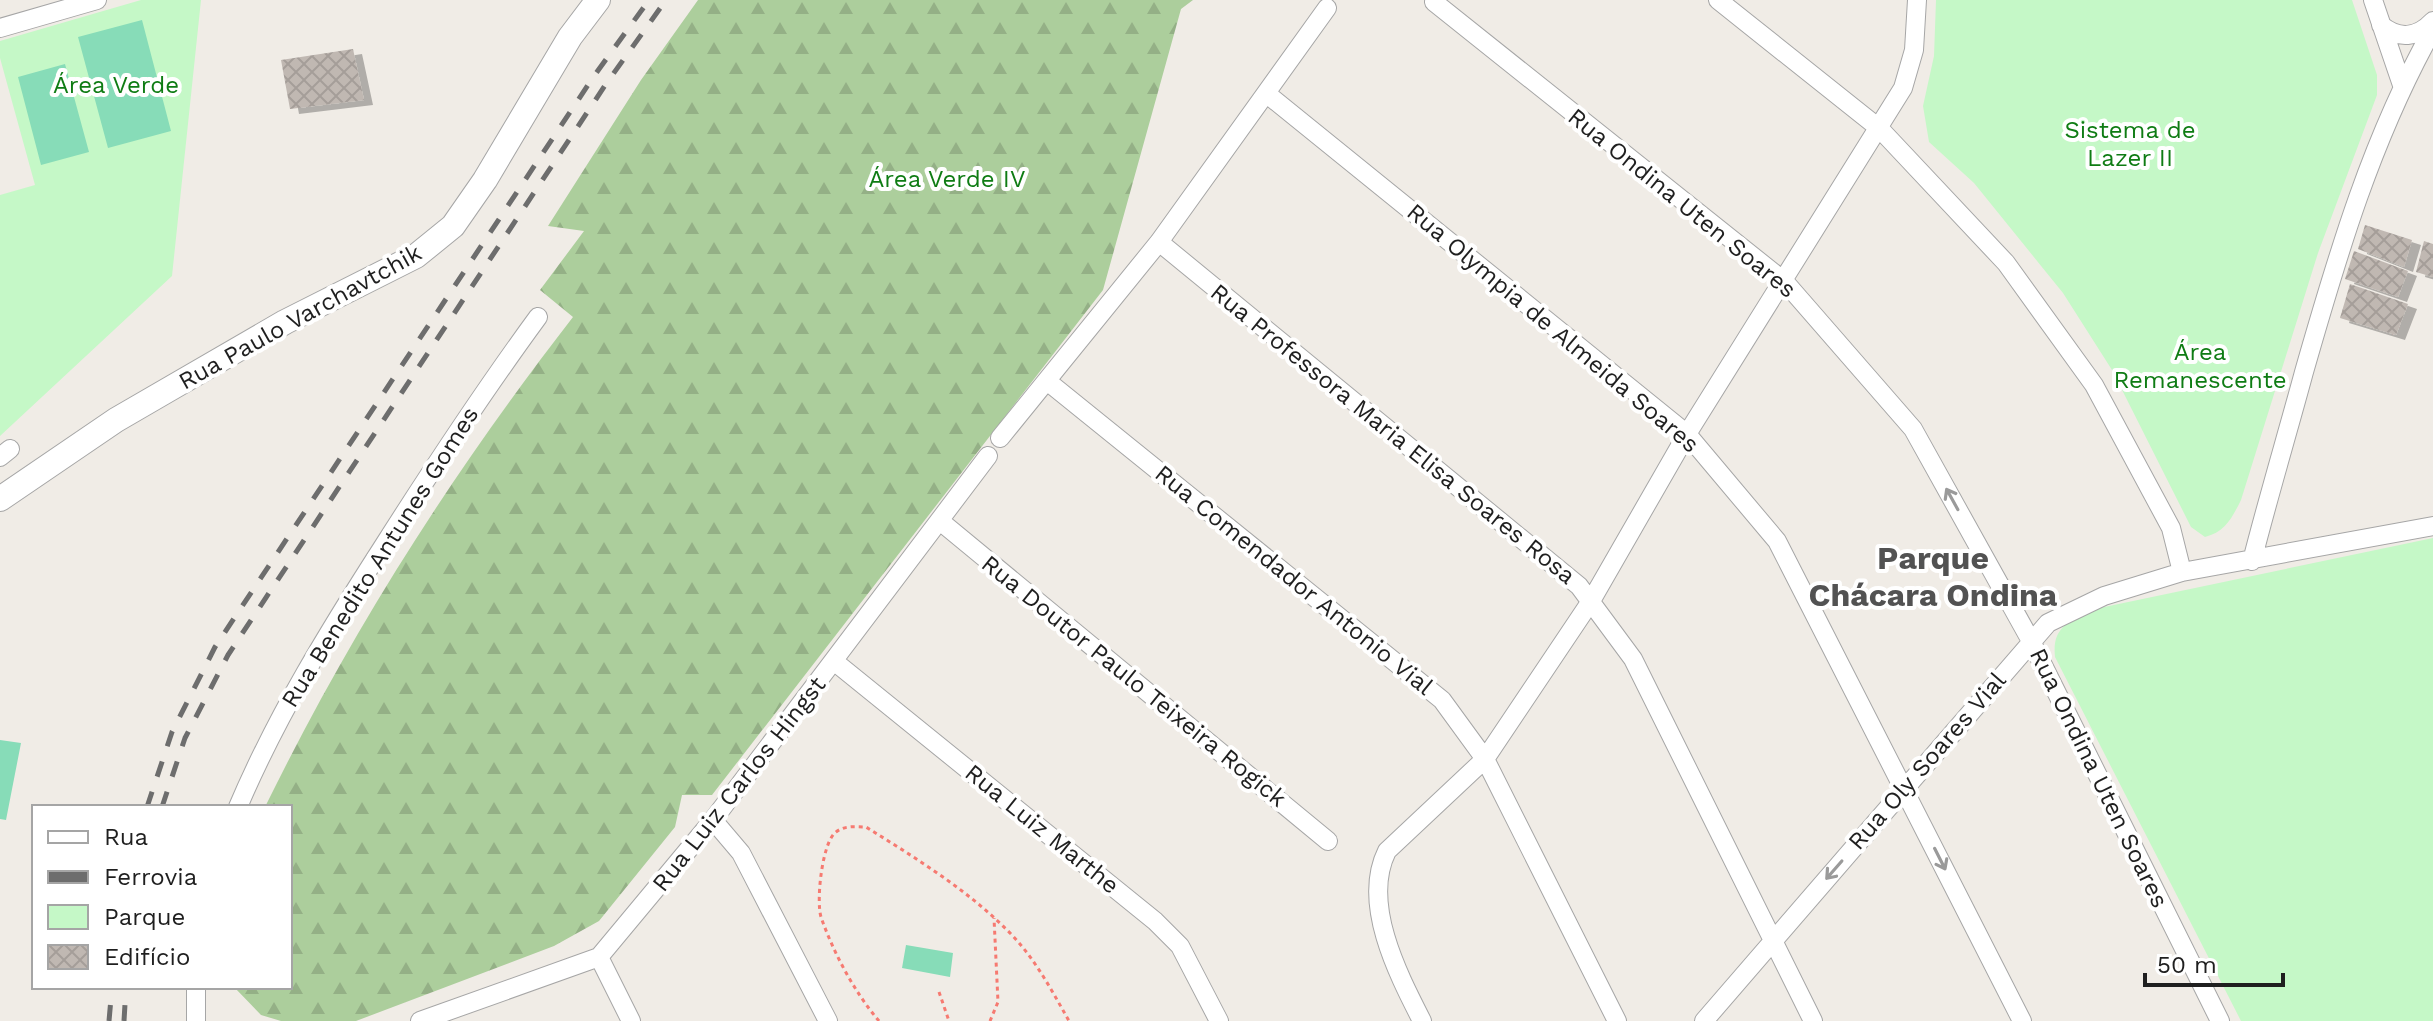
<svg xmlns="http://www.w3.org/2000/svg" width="2433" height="1021" font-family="'Work Sans',sans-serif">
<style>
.forest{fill:url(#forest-firs)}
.park{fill:#c5f8c7}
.pitch{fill:#87dcb8}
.building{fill:url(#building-cross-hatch);filter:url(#shadow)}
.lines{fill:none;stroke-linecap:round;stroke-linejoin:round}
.minor-casing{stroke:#a6a6a6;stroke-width:20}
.tertiary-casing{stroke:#a6a6a6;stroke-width:26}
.path{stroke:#f67a71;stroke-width:3;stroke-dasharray:4 4;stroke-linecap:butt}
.minor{stroke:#fff;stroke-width:18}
.tertiary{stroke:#fff;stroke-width:24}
.rail{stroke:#6d6d6d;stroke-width:5;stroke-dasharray:16 16;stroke-linecap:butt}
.oneway{stroke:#9a9a9a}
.labels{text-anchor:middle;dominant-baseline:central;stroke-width:8;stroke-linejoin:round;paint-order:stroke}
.park-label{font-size:24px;fill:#0f7c14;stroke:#fff}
.street-label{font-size:24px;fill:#1f1f1f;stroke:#fff}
.district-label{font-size:32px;font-weight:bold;fill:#525252;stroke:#fff}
</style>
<defs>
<pattern id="forest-firs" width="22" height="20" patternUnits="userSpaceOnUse" patternTransform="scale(2)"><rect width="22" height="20" fill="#acce9c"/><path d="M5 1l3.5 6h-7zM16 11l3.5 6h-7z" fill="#94b086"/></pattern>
<pattern id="building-cross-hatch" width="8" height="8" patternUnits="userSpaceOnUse" patternTransform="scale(2)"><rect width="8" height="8" fill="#c0b8b2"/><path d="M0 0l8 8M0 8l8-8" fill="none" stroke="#a59e99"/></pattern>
<filter id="shadow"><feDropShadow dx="9" dy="5" stdDeviation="0" flood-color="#0004"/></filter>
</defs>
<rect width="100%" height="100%" fill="#f0ece6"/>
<path class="forest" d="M698,0H1193L1181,9L1103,290L712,795H682L675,827L599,921L554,946L356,1021H281L261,1015L234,987H290V807H265C352,630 452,473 573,317L540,290L584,231L548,226L641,80Z"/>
<path class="park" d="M141,0H201L172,276L0,436V195L35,185L0,58V41Z
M1936,0H2352L2377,75V95L2318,253L2241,500C2232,518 2225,532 2205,537L2191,527L2112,370L2063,293L1974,183L1929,142L1923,106L1934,56Z
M2433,538V1021H2241L2055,657C2052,628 2067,623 2090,610Z"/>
<path class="pitch" d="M142,20L171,131L108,148L78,37Z
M65,64L89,152L41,165L18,77Z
M0,740L21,743L6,820L0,819Z
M906,945L953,953L950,977L902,968Z"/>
<path class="building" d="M353,49L364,100L290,109L281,60Z
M2365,225L2412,240L2404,267L2358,249Z
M2424,241L2433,244V277L2416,272Z
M2354,251L2408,271L2398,297L2345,279Z
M2350,284L2408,304L2396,335L2340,318Z"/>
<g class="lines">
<defs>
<path id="minor" d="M1718,0L1880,129L2006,263L2094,385L2171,528L2182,572
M2373,0L2402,85
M1434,2L1785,282L1913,429L2031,641L2220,1021
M2381,25C2399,40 2417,38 2433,21
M0,28L97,0
M1267,94L1687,434L1777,541L2022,1021
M1159,242L1579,586L1633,659L1813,1021
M1047,381L1442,700L1485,759L1617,1021
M1000,438L1159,242L1327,8
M0,457L10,449
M940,521L1328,841
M2252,561C2268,498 2287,435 2304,372C2338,253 2372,138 2433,29
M835,662L1155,921L1180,946L1219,1021
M238,807C277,715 330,629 384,545C433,468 483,392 538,317
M713,820L741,853L828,1021
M599,957L631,1021
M196,1021V987
M420,1021L599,957L713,820L988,456
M1422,1021C1398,974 1361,903 1387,851L1485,759L1591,601L1687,434L1903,88L1914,50L1917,0
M1704,1021L2048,623L2104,596L2182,572L2433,526"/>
<path id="tertiary" d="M0,499L116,420L285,322L416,256L453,226L485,180L570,37L598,0"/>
</defs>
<use href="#minor" class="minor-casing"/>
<use href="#tertiary" class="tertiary-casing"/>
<path class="path" d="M939,992L949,1021
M879,1021C855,993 833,952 821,917C816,901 822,842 836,832C845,825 856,827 866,827C914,857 966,889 1006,929C1033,955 1051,989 1069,1021
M990,1021L998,1002L994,918"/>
<use href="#minor" class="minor"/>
<use href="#tertiary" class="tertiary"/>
<path class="rail" d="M147,807L172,732L215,647L594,76L649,0
M162,807L185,738L228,655L606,84L666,0
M109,1021L112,987
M124,1021L126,987"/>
</g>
<defs><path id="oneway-shaft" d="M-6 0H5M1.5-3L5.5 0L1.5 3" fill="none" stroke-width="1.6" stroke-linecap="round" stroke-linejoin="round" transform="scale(2)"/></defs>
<g class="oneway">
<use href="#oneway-shaft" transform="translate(1952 499) rotate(-119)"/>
<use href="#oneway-shaft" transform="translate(1940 859) rotate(63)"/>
<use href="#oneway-shaft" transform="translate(1834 870) rotate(131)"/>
</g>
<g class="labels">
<g class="park-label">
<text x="116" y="85">Área Verde</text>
<text x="2130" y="130">Sistema de<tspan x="2130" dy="28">Lazer II</tspan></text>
<text x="947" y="179">Área Verde IV</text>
<text x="2200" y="352">Área<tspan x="2200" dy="28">Remanescente</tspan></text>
</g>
<g class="street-label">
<text transform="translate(1682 203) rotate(39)">Rua Ondina Uten Soares</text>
<text transform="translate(300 317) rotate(-29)">Rua Paulo Varchavtchik</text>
<text transform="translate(1553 328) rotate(40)">Rua Olympia de Almeida Soares</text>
<text transform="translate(1393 434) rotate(39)">Rua Professora Maria Elisa Soares Rosa</text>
<text transform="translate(380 557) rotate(-58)">Rua Benedito Antunes Gomes</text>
<text transform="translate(1294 580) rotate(39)">Rua Comendador Antonio Vial</text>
<text transform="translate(1134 681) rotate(39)">Rua Doutor Paulo Teixeira Rogick</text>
<text transform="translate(1927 761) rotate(-49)">Rua Oly Soares Vial</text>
<text transform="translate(2099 778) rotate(64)">Rua Ondina Uten Soares</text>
<text transform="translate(739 784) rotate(-52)">Rua Luiz Carlos Hingst</text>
<text transform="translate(1042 829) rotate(39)">Rua Luiz Marthe</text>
</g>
<g class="district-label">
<text x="1933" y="558">Parque<tspan x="1933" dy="37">Chácara Ondina</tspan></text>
</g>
</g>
<rect x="32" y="805" width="260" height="184" fill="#ffffff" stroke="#a5a5a5" stroke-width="2"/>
<rect x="48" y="831" width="40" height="12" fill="#ffffff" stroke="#a5a5a5" stroke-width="2"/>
<text x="104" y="845" font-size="24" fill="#1f1f1f">Rua</text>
<rect x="48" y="871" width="40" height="12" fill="#6d6d6d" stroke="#a5a5a5" stroke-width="2"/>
<text x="104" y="885" font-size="24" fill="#1f1f1f">Ferrovia</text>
<rect x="48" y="905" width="40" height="24" fill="#c5f8c7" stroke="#a5a5a5" stroke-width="2"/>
<text x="104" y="925" font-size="24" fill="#1f1f1f">Parque</text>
<rect x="48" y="945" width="40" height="24" fill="url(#building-cross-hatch)" stroke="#a5a5a5" stroke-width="2"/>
<text x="104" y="965" font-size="24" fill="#1f1f1f">Edifício</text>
<path d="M2145 973v12h138v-12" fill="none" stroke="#1f1f1f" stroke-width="4"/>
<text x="2157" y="973" font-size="24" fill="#1f1f1f" stroke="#ffffff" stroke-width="6" paint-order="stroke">50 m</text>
</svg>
